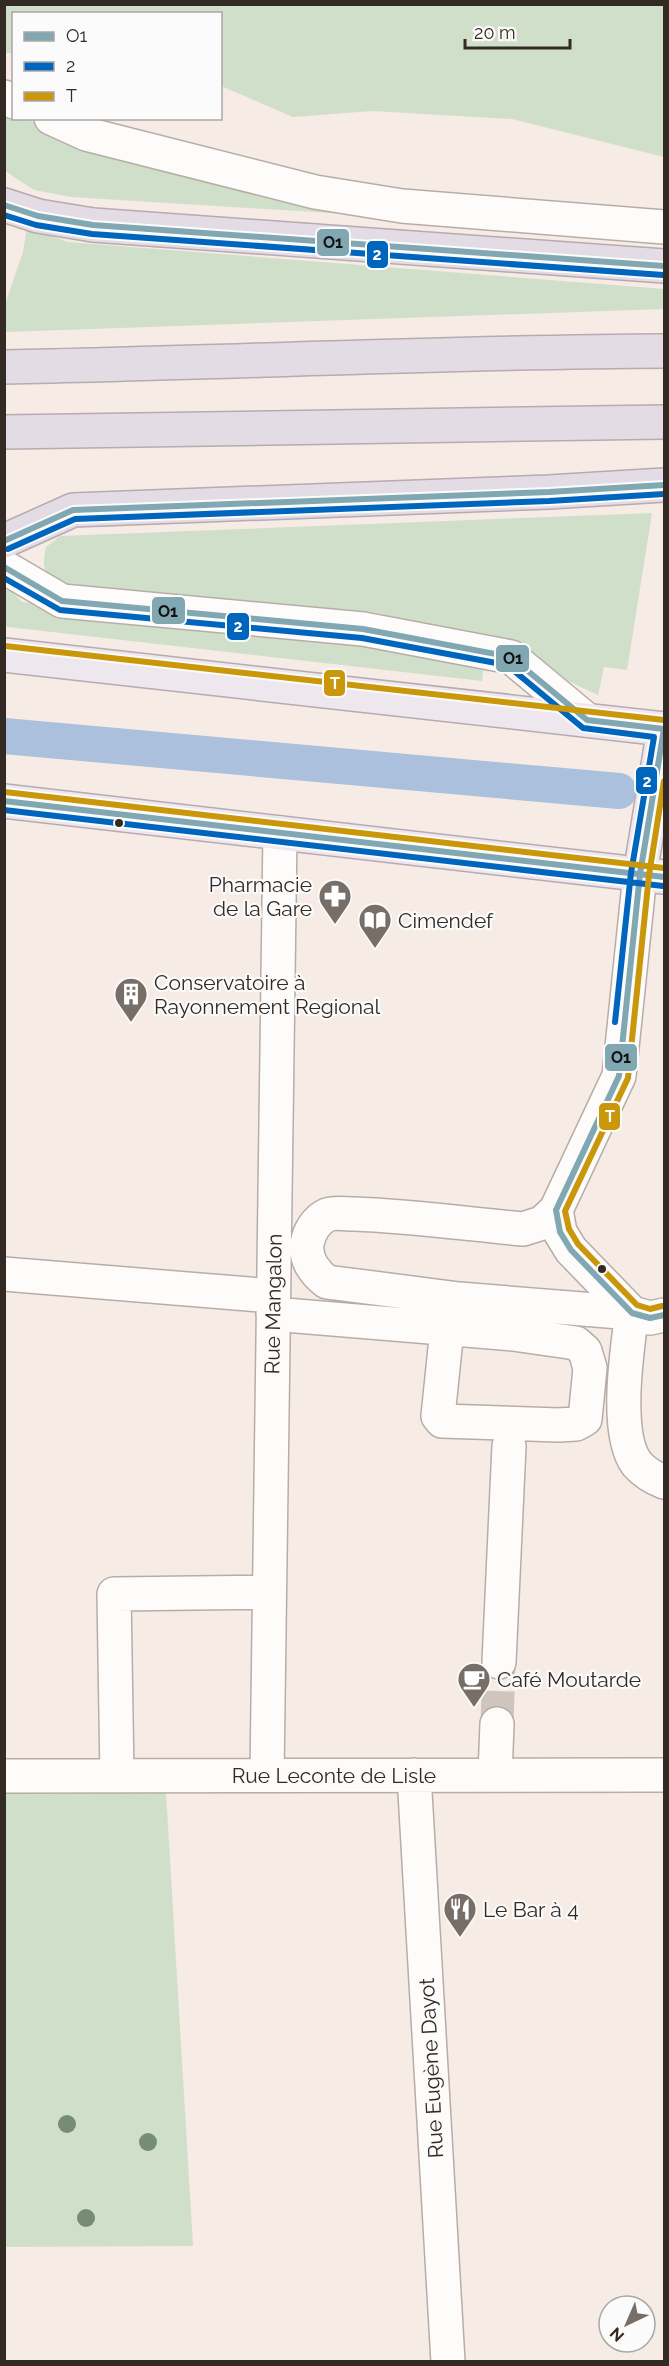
<svg xmlns="http://www.w3.org/2000/svg" width="669" height="2366" font-family="Raleway,sans-serif">
<style>
.green{fill:#d0dfca}
.lines{fill:none;stroke-linecap:round;stroke-linejoin:round}
.canal{stroke:#aac0dd;stroke-width:36}
.minor-tunnel{stroke:#cfc4be;stroke-width:33;stroke-dasharray:33 16;stroke-linecap:butt}
.minor-casing{stroke:#b7ada8;stroke-width:36}
.major-casing{stroke:#b7aab1;stroke-width:36}
.highway-casing{stroke:#b7aab1;stroke-width:36}
.minor{stroke:#fefcfb;stroke-width:33}
.major{stroke:#eee8ee;stroke-width:33}
.highway{stroke:#e4dce4;stroke-width:33}
.bus-1-casing{stroke:#fbfbfb;stroke-width:10}
.bus-2-casing{stroke:#fbfbfb;stroke-width:10}
.bus-3-casing{stroke:#fbfbfb;stroke-width:10}
.bus-1{stroke:#80a7b2;stroke-width:6}
.bus-2{stroke:#0065bd;stroke-width:6}
.bus-3{stroke:#c99709;stroke-width:6}
.tree{fill:#778c74}
.bus-dot{fill:#332a24;stroke:#fbfbfb;stroke-width:2}
.labels{text-anchor:middle;dominant-baseline:central;stroke-width:4.5;stroke-linejoin:round;paint-order:stroke}
.poi-label{font-size:21px;fill:#332a24;stroke:#fbfbfb;text-anchor:start}
.street-label{font-size:21px;fill:#332a24;stroke:#fbfbfb}
.line-badge{stroke:#fbfbfb;stroke-width:2}
.badge-label{font-size:16px;text-anchor:middle;font-weight:bold;fill:#fff}
.pale-badge-label{font-size:16px;text-anchor:middle;font-weight:bold;fill:#111}
</style>
<rect width="100%" height="100%" fill="#f6ebe5"/>
<path class="green" d="M5,4L664,5V157L512,119L372,111L293,117L221,86L220,14H14L13,53H5Z
M4,107L13,112L14,118L27,119L74,141L162,171L395,217L71,197L34,190L5,171Z
M27,227L68,242L664,289V309L5,332V304L23,252Z
M652,513L627,670L604,667L598,695L526,661L509,645L373,612L64,589C44,574 41,572 46,547L60,536Z
M4,583L22,602L484,661L482,681L8,627L5,626Z
M4,1776H165L193,2246L5,2247Z"/>
<g class="lines">
<path class="canal" d="M4,736L619,791"/>
<path class="minor-tunnel" d="M497,1724L499,1662"/>
<defs>
<path id="minor" d="M4,97L14,102
M51,118L86,134L315,192L402,206L664,227
M4,567L62,601L363,629L511,657L587,720
M640,874L619,1076L556,1210L560,1232L571,1250L632,1313L650,1318L664,1315
M556,1210L542,1223L523,1229C467,1224 411,1216 354,1214C346,1214 334,1212 327,1215C316,1220 309,1232 307,1244C305,1260 315,1273 327,1282L459,1299L632,1313C627,1350 614,1434 637,1464C645,1473 654,1478 664,1482
M4,1274L273,1296
M273,1314L513,1334L576,1343L585,1351L590,1368L585,1419L576,1424L558,1425L442,1421L438,1416L447,1329
M499,1662L509,1446
M267,1775L280,833
M414,1775L448,2362
M495,1775L497,1724
M4,1776L664,1775
M117,1776L114,1594L269,1592"/>
<path id="major" d="M4,655L664,729
M4,801L664,877
M640,874L664,729"/>
<path id="highway" d="M4,205L38,216L93,225L664,266
M4,367C225,363 444,352 664,351
M4,432L664,422
M4,541L73,510L549,492L664,485"/>
</defs>
<use href="#minor" class="minor-casing"/>
<use href="#major" class="major-casing"/>
<use href="#highway" class="highway-casing"/>
<use href="#minor" class="minor"/>
<use href="#major" class="major"/>
<use href="#highway" class="highway"/>
<defs>
<path id="bus-1" d="M4,205L38,216L93,225L664,266
M4,541L73,510L549,492L664,485
M4,567L62,601L363,629L511,657L587,720L664,729
M664,729L640,874L619,1076L556,1210L560,1232L571,1250L632,1313L650,1318L664,1315
M4,801L664,877"/>
<path id="bus-2" d="M4,215L36,225L92,234L663,275
M8,549L75,519L549,501L664,494
M4,578L60,610L362,638L507,665L583,728L654,737L631,873L615,1022
M4,810L663,886"/>
<path id="bus-3" d="M5,646L664,720
M5,792L664,868
M662,1306L650,1309L637,1305L578,1244L569,1229L565,1211L628,1078L649,875L664,781"/>
</defs>
<use href="#bus-1" class="bus-1-casing"/>
<use href="#bus-2" class="bus-2-casing"/>
<use href="#bus-3" class="bus-3-casing"/>
<use href="#bus-1" class="bus-1"/>
<use href="#bus-2" class="bus-2"/>
<use href="#bus-3" class="bus-3"/>
</g>
<g class="tree">
<circle cx="67" cy="2124" r="9"/>
<circle cx="148" cy="2142" r="9"/>
<circle cx="86" cy="2218" r="9"/>
</g>
<defs>
<symbol id="pharmacy-pin" viewBox="-11 -11 22 30"><path d="M0 17L-7.5 6A9.5 9.5 0 1 1 7.5 6Z" fill="#776e68" stroke="#fbfbfb"/><path d="M-2-6h4v4h4v4h-4v4h-4v-4h-4v-4h4Z" fill="#fff"/></symbol>
<symbol id="library-pin" viewBox="-11 -11 22 30"><path d="M0 17L-7.5 6A9.5 9.5 0 1 1 7.5 6Z" fill="#776e68" stroke="#fbfbfb"/><path d="M-6-4Q-3-5.5-.7-3.5V5Q-3 3-6 4ZM6-4Q3-5.5 .7-3.5V5Q3 3 6 4Z" fill="#fff"/></symbol>
<symbol id="building-pin" viewBox="-11 -11 22 30"><path d="M0 17L-7.5 6A9.5 9.5 0 1 1 7.5 6Z" fill="#776e68" stroke="#fbfbfb"/><path d="M-4-6H4V6H1V3H-1V6H-4ZM-2.5-4.3h1.7v1.8h-1.7ZM.8-4.3h1.7v1.8H.8ZM-2.5-1h1.7V.8h-1.7ZM.8-1h1.7V.8H.8Z" fill="#fff"/></symbol>
<symbol id="cafe-pin" viewBox="-11 -11 22 30"><path d="M0 17L-7.5 6A9.5 9.5 0 1 1 7.5 6Z" fill="#776e68" stroke="#fbfbfb"/><path d="M-5.5-4.5H6V0H3Q3 3.5 0 3.5H-2.5Q-5.5 3.5-5.5 0ZM3-3.2v2h1.7v-2ZM-6 4.5H4V6H-6Z" fill="#fff"/></symbol>
<symbol id="restaurant-pin" viewBox="-11 -11 22 30"><path d="M0 17L-7.5 6A9.5 9.5 0 1 1 7.5 6Z" fill="#776e68" stroke="#fbfbfb"/><path d="M-5-6h1v4h1v-4h1v4h1v-4h1v5L-1.5 .5V6h-2V.5L-5-1ZM5-6V6H3V1.5H1.5Q1.5-4 5-6Z" fill="#fff"/></symbol>
</defs>
<g fill-rule="evenodd">
<use href="#pharmacy-pin" x="316" y="877" width="38" height="52"/>
<use href="#library-pin" x="356" y="901" width="38" height="52"/>
<use href="#building-pin" x="112" y="975" width="38" height="52"/>
<use href="#cafe-pin" x="455" y="1660" width="38" height="52"/>
<use href="#restaurant-pin" x="441" y="1890" width="38" height="52"/>
</g>
<g class="bus-dot">
<circle cx="119" cy="823" r="5"/>
<circle cx="602" cy="1269" r="5"/>
</g>
<g class="labels">
<g class="poi-label">
<text x="312" y="884" text-anchor="end">Pharmacie<tspan x="312" dy="24">de la Gare</tspan></text>
<text x="398" y="920">Cimendef</text>
<text x="154" y="982">Conservatoire à<tspan x="154" dy="24">Rayonnement Regional</tspan></text>
<text x="497" y="1679">Café Moutarde</text>
<text x="483" y="1909">Le Bar à 4</text>
</g>
<g class="street-label">
<text transform="translate(273 1304) rotate(-89)">Rue Mangalon</text>
<text x="334" y="1775">Rue Leconte de Lisle</text>
<text transform="translate(431 2068) rotate(-93)">Rue Eugène Dayot</text>
</g>
</g>
<g class="line-badge">
<rect x="316" y="228" width="34" height="29" rx="6" fill="#80a7b2"/>
<rect x="366" y="240" width="23" height="29" rx="6" fill="#0065bd"/>
<rect x="151" y="596" width="35" height="29" rx="6" fill="#80a7b2"/>
<rect x="226" y="612" width="24" height="29" rx="6" fill="#0065bd"/>
<rect x="495" y="644" width="35" height="29" rx="6" fill="#80a7b2"/>
<rect x="323" y="669" width="23" height="28" rx="6" fill="#c99709"/>
<rect x="635" y="766" width="23" height="29" rx="6" fill="#0065bd"/>
<rect x="604" y="1043" width="34" height="29" rx="6" fill="#80a7b2"/>
<rect x="598" y="1102" width="23" height="29" rx="6" fill="#c99709"/>
</g>
<g class="badge-label">
<text x="377" y="260">2</text>
<text x="238" y="632">2</text>
<text x="335" y="689">T</text>
<text x="647" y="787">2</text>
<text x="610" y="1122">T</text>
</g>
<g class="pale-badge-label">
<text x="333" y="248">O1</text>
<text x="168" y="617">O1</text>
<text x="513" y="664">O1</text>
<text x="621" y="1063">O1</text>
</g>
<rect width="669" height="2366" fill="none" stroke="#332a24" stroke-width="12"/>
<rect x="12" y="12" width="210" height="108" fill="#fbfbfb" stroke="#aba7a5" stroke-width="1.5"/>
<rect x="24" y="32" width="30" height="9" fill="#80a7b2" stroke="#aba7a5" stroke-width="1.5"/>
<text x="66" y="42" font-size="18" fill="#332a24">O1</text>
<rect x="24" y="62" width="30" height="9" fill="#0065bd" stroke="#aba7a5" stroke-width="1.5"/>
<text x="66" y="72" font-size="18" fill="#332a24">2</text>
<rect x="24" y="92" width="30" height="9" fill="#c99709" stroke="#aba7a5" stroke-width="1.5"/>
<text x="66" y="102" font-size="18" fill="#332a24">T</text>
<g transform="translate(627 2324) rotate(224)"><circle r="28" fill="#fbfbfb" stroke="#aba7a5" stroke-width="1.5"/>
<path d="M0-4.5L10 22L0 15L-10 22Z" fill="#776e68"/>
<text y="-9" font-size="16" font-weight="bold" text-anchor="middle" fill="#332a24">N</text>
</g>
<path d="M465 39v9h105v-9" fill="none" stroke="#332a24" stroke-width="3"/>
<text x="474" y="39" font-size="18" fill="#332a24" stroke="#fbfbfb" stroke-width="4.5" paint-order="stroke">20 m</text>
</svg>
